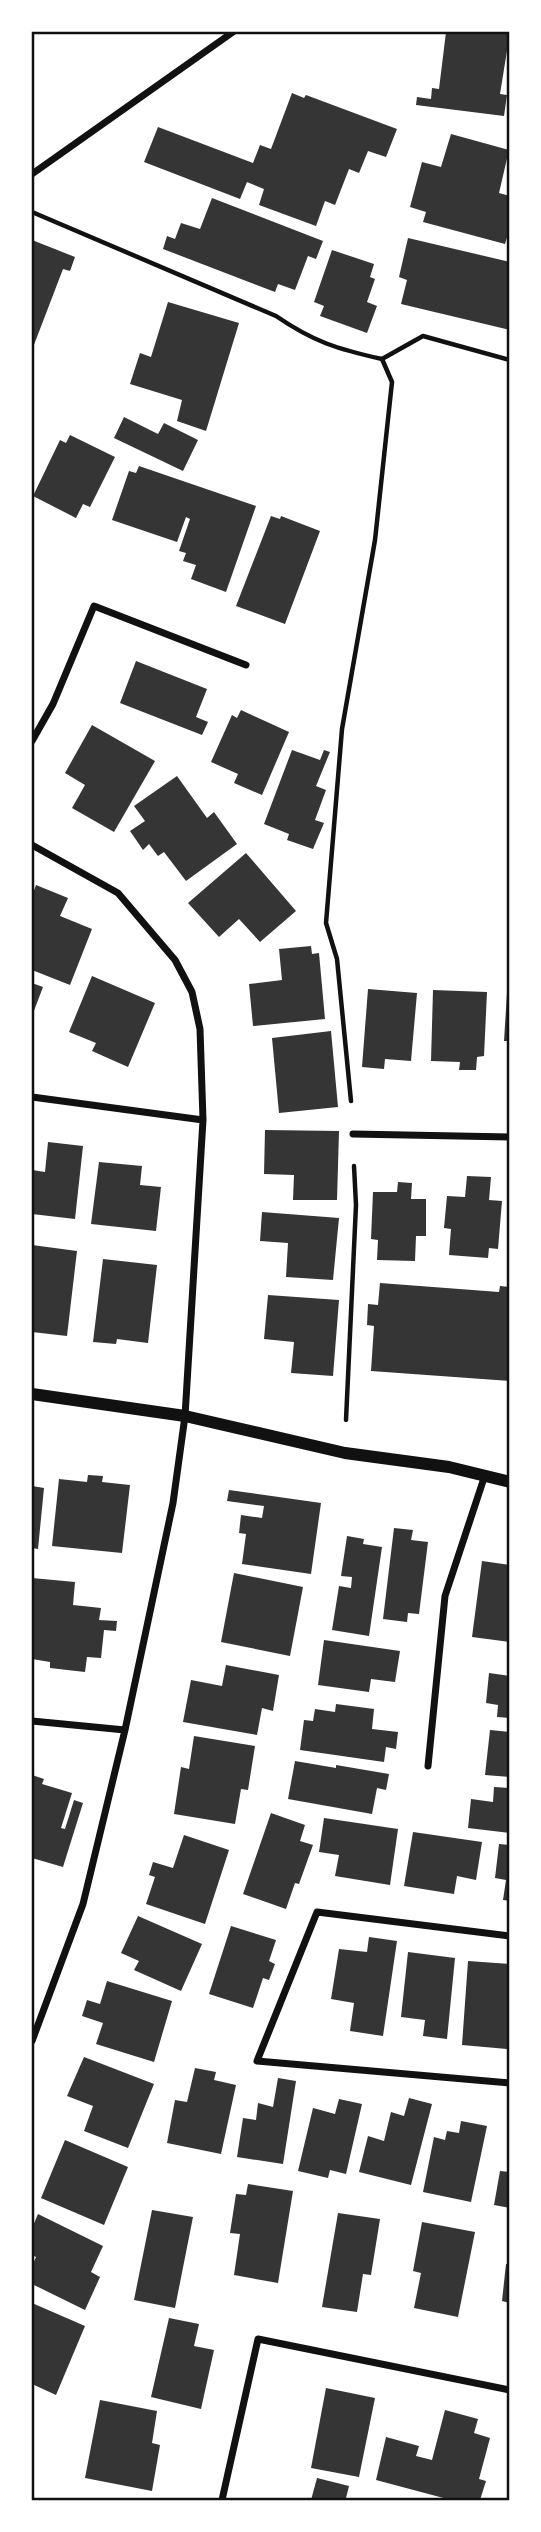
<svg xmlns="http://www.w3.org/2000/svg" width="541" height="2532" font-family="Commissioner,sans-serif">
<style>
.building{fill:#353535}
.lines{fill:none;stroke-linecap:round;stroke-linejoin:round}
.path{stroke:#111;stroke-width:4.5}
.minor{stroke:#111;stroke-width:7}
.tertiary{stroke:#111;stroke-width:12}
.neatline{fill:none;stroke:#111;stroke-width:2.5}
</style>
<rect width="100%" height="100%" fill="#fff"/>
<path class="building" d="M446,32H510L500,94L507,95L504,116L416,105L417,97L431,99L432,88L439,89Z
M292,93L304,98L306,95L397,129L386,157L368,151L359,173L349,169L335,205L325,201L316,226L259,205L264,189L247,182L240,199L144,162L158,127L253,163L260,145L271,149Z
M451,134L509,150L499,193L510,196V228L505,244L423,222L426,212L410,207L422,162L441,167Z
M212,198L323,241L316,259L308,256L295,290L278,284L275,292L163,249L167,236L175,239L181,223L200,229Z
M408,238L510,262V330L401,304L407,280L399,277Z
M32,240L75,257L70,271L63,269L32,350Z
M332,250L374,264L370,277L375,279L367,302L377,306L367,333L320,316L324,306L314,302Z
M168,302L239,323L206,431L177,421L182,400L130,384L140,353L151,357Z
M124,417L158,434L164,423L198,440L183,471L114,438Z
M70,435L115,457L90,507L83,504L76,518L33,496L60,440L66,443Z
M139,466L256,506L226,592L191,579L196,565L183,561L186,553L179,551L190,519L186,517L177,542L112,520L129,471L136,473Z
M271,516L280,519L281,516L320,531L285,624L236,606Z
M136,661L207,689L196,717L208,722L202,735L120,703Z
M241,710L289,732L262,795L234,783L238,774L211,762L232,715L237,718Z
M92,725L155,761L114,832L72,808L85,785L65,773Z
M292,750L320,760L324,750L330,752L316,786L326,790L315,820L324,823L313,849L287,840L289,834L264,824Z
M177,776L207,818L214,812L237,844L186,881L164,852L158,856L149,844L143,850L130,831L145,821L134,806Z
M246,853L296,911L260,942L239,919L219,937L188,903Z
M36,885L68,898L60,916L92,929L70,985L32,970V896Z
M311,946L312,954L319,953L325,1019L253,1026L249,984L282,980L279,949Z
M92,976L155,1003L128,1067L92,1051L96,1043L69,1032Z
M32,983L43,987L32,1016Z
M368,989L417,993L411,1061L385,1059L384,1069L362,1067Z
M433,990L487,992L484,1056L477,1057L476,1070H459L460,1062L431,1061Z
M507,993H510V1041H504Z
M331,1031L338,1107L279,1113L272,1038Z
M265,1130L339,1131L337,1200H293L294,1175L264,1174Z
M48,1142L83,1146L75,1219L32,1214V1170L45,1172Z
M99,1162L142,1166L140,1185L161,1187L156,1231L91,1224Z
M467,1176L491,1177L489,1200L502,1201L498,1249L489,1248L488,1258L449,1255L451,1229L444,1228L447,1196L465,1197Z
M398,1182L412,1183L411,1199H426V1236H416L415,1261L377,1260L378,1240L371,1239L373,1192H397Z
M262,1212L339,1218L333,1280L286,1277L288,1243L260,1241Z
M32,1245L77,1251L67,1336L32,1332Z
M103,1259L157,1265L148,1343L117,1339L116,1344L93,1342Z
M380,1283L499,1292L500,1286L510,1287V1381L371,1371L374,1326L367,1325L368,1304L378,1305Z
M268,1295L339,1300L333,1376L291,1373L294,1342L264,1339Z
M88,1475L103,1476L102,1482L130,1485L122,1553L52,1546L59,1479L87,1482Z
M32,1486L44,1488L38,1549L32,1548Z
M229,1490L321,1503L311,1574L242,1564L246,1534L239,1533L241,1515L262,1518L264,1506L227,1501Z
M394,1528L413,1530L411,1540L428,1542L419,1614L408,1613L407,1622L383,1619Z
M347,1536L364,1539L363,1544L382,1547L369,1636L332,1630L339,1586L351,1588L352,1577L341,1576Z
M482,1561L510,1565V1642L472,1637Z
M234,1573L303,1587L290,1656L221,1642Z
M32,1578L75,1582L73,1605L101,1608L99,1620L117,1621L116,1631L104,1630L101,1658L87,1657L85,1672L50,1668V1662L32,1659Z
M324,1640L400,1651L395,1682L371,1679L369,1692L318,1685Z
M226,1665L279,1675L273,1711L262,1708L257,1735L183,1722L191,1680L222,1686Z
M489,1673L510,1676V1718L497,1717L498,1705L486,1703Z
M336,1704L374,1709L372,1729L398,1732L396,1749L386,1747L384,1762L300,1750L304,1720L313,1721L315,1709L335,1712Z
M490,1730L510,1732V1777L485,1775Z
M194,1736L255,1746L248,1790L241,1789L235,1824L174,1814L181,1767L189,1769Z
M295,1761L336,1768V1765L389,1774L386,1790L377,1788L372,1814L288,1799Z
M32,1775L44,1779L42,1784L72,1793L61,1828L65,1829L74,1800L83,1803L63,1867L32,1858Z
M494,1787L510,1788V1833L468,1828L471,1799L493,1802Z
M271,1813L305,1825L300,1841L313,1845L299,1884L295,1883L286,1909L243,1894Z
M324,1818L398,1829L390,1885L335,1876L339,1855L319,1852Z
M413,1832L482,1842L476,1880L457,1876L454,1894L404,1886Z
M184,1835L229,1850L205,1924L146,1904L155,1877L149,1875L153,1862L173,1868Z
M499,1844L510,1845V1901L503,1900L506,1880L495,1878Z
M138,1916L202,1944L181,1991L134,1970L139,1961L121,1953Z
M231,1926L276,1940L269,1961L275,1964L269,1980L263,1978L253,2008L209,1994Z
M369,1937L397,1941L383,2036L350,2031L354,2003L331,1999L339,1949L367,1952Z
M408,1952L455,1958L447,2039L423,2036L425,2020L401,2017Z
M468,1961L510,1964L507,2049L462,2045Z
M107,1981L172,2001L154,2062L96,2044L103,2023L82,2016L87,2000L100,2004Z
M84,2057L154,2084L128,2148L84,2131L93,2106L67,2096Z
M195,2068L216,2072L214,2080L236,2085L221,2154L167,2143L175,2100L187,2102Z
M278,2078L296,2081L283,2164L237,2157L243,2118L256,2120L258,2103L273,2107Z
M409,2098L432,2104L411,2185L359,2172L368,2136L384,2141L391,2112L404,2116Z
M339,2099L362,2104L346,2174L330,2170L328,2178L298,2171L313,2108L335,2114Z
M461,2121L487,2126L471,2202L423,2192L434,2137L445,2140L447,2131L459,2133Z
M65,2140L128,2167L104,2225L41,2198Z
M500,2171L510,2172V2208L494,2205Z
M248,2184L293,2191L278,2283L234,2275L240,2234L230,2233L236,2194L246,2195Z
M152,2210L193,2217L175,2308L134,2300Z
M338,2213L380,2219L371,2275L363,2274L357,2312L322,2307Z
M38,2214L103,2246L91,2272L100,2277L85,2310L32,2284V2266L36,2257L32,2255V2228Z
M422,2222L475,2232L458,2317L414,2308L421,2273L413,2271Z
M506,2264H510V2303L502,2301Z
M32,2303L85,2326L56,2395L32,2384Z
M169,2318L199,2324L194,2346L214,2350L201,2409L151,2397Z
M326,2388L375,2398L359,2477L311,2468Z
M100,2400L157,2411L152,2443L160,2445L152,2491L85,2478Z
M445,2410L478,2419L474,2433L490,2438L479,2479L486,2481L480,2500H451L376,2480L386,2437L419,2446L416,2456L432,2460Z
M317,2478L349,2486L346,2498L352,2500H311Z"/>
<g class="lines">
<path class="path" d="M32,212L276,316C314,342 337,349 382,359
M351,1101L337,959L326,923L342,729L375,540L392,382L382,359L423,336L510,360
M346,1420L356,1205L354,1166"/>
<path class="minor" d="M32,174L233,32
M32,741L53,704L94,606L246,665
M32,845L118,893L175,960L192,992L200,1029L203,1120L185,1416L173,1503L125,1730L83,1904L32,2041
M32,1097L203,1120
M353,1134L510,1137
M32,1721L125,1730
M428,1766L445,1596L485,1475
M510,1936L317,1912L257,2061L510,2083
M222,2500L258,2339L510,2390"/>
<path class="tertiary" d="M32,1394L185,1416L345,1453L449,1467L510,1482"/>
</g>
<rect width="541" height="2532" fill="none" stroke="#ffffff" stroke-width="66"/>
<rect x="33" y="33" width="475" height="2466" class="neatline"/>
</svg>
